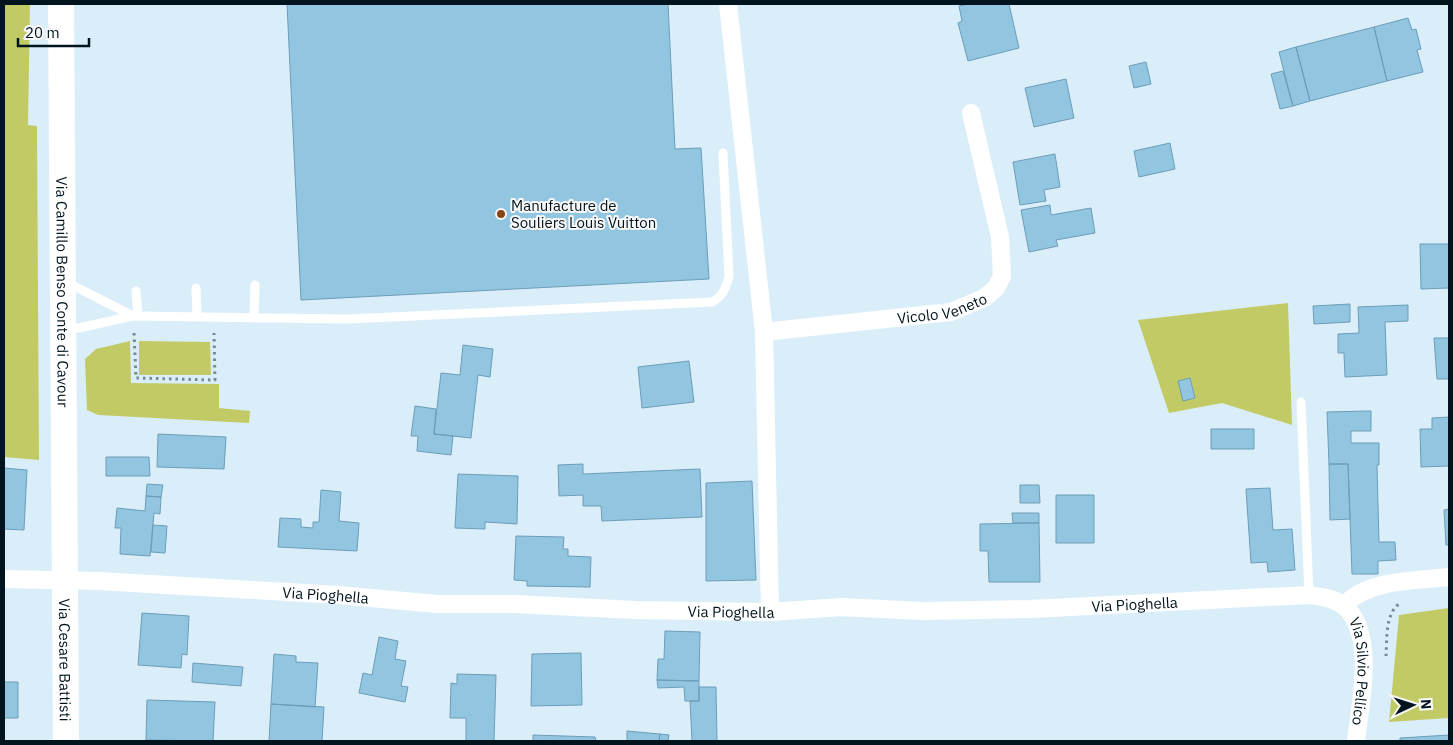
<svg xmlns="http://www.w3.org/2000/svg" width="1453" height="745" font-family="'IBM Plex Sans',sans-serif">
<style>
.green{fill:#c2ca65}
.building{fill:#92c5e0;stroke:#6c9db8}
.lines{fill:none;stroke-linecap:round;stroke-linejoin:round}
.path{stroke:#758893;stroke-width:3;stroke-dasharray:2.5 4;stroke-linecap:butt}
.lane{stroke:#fff;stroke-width:9}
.street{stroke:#fff;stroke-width:18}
.secondary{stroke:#fff;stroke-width:26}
.poi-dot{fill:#874513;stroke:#f8f8f8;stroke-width:2}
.labels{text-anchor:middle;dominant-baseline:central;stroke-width:4;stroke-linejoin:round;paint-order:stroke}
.poi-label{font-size:15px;fill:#02141d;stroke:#f8f8f8;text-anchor:start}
.street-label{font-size:15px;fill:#02141d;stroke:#f8f8f8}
</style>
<rect width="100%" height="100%" fill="#daeefa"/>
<path class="green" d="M4,4H30L28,125L37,126L39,460L4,457Z
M1288,303L1292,425L1222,403L1169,413L1138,320Z
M130,341L131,383L219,384V408L250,411L249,423L98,415L87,410L85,359L96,349Z
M139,341L210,342L211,375H139Z
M1449,608V718L1389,722L1399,615Z"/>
<path class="building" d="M287,4H668L675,149L701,148L709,279L301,300Z
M969,4H1009L1019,48L968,61L958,23L962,21L959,6Z
M1408,18L1412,30L1416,29L1421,49L1417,50L1423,72L1387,81L1374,27Z
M1374,27L1387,81L1310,101L1296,47Z
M1296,47L1310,101L1293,106L1279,52Z
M1146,62L1151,84L1134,88L1129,66Z
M1283,71L1293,106L1280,109L1271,74Z
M1066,79L1074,118L1034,127L1025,88Z
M1170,143L1175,169L1139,177L1134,151Z
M1055,154L1060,187L1044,190L1046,201L1020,205L1013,162Z
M1050,205L1051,215L1091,208L1095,233L1056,240L1058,246L1029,252L1021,210Z
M1420,244H1449V288L1421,289Z
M1350,304V322L1314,324L1313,306Z
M1408,305V321L1385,322L1387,375L1345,377L1344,353H1338V334L1359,333L1358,307Z
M1434,338H1449V379H1437Z
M463,345L493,349L490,377L478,375L471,438L434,434L441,373L460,375Z
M689,361L694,402L642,408L638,367Z
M1190,378L1195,398L1183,401L1178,381Z
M415,406L436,409L434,434L453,436L451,455L417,451L418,436H411Z
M1366,411H1371V431H1351V443H1379V465H1377L1379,542H1395L1396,560L1378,561V574H1352L1348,464H1329L1327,412Z
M1449,417V466L1421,467L1420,429H1432V418Z
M1211,429H1254V449H1211Z
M158,434L226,437L224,469L157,467Z
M106,457H149L150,476H106Z
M583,464V474L700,469L702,517L602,521L601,506H583V495L559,496L558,465Z
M1329,464H1348L1350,519L1330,520Z
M4,468L27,470L24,530L4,529Z
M458,474L518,476L517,524L485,522V529L455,528Z
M752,481L756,580L706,581V483Z
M147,484L163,485L161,497L146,496Z
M1020,485H1039L1040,503H1020Z
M1270,488L1273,530L1292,529L1295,570L1268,572L1267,562L1251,563L1246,489Z
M321,490L341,492L339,521L359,523L357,551L278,547L280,518L301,519V527L313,528V522H319Z
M1056,495H1094V543H1056Z
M146,496L161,497L160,514L154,513L150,556L120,554L121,528H115L117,508L145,511Z
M1449,509V545H1446L1444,510Z
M1012,513H1039V523H1013Z
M1039,523L1040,582H989L988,551H980V524Z
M153,525L167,526L165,553L151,552Z
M516,536L564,537L563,549H568V556L591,557L590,587L527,586V581L514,580Z
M142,613L189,616L187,655L182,654L181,668L138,665Z
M665,631L700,632L699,681L657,680L658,659H664Z
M379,637L398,641L395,659L406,661L401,686L408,687L405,702L359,693L363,673L372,675Z
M581,653L582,705L531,706L532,654Z
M274,654L296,656V662L318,663L315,707L271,704Z
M193,663L243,667L241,686L192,682Z
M457,674L496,675L494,741H466V718H450L451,683L457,684Z
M657,680L699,681V701H685L684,687L658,688Z
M4,682H18V718H4Z
M699,687H716L717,741H692L690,701H699Z
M147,700L215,702L213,741L146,740Z
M271,704L324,707L322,741H269Z
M627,731L660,734L659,741H627Z
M660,734L669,735L668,741H659Z
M533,735L595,737L596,741H533Z
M1449,735V741H1400V738Z"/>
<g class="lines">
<path class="path" d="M134,333L136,378L215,380L214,333
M1386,656C1387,640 1385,614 1399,604"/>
<path class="lane" d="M65,286H74L133,316
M196,288L197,317
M136,291L138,316
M254,318L255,285
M65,331L133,316L348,319L712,302C723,296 726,288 729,276L723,153
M1301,402L1309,595"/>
<g class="street">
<path d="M728,4L764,332L770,612"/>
<path id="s1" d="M764,332L951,312L984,298L996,288L1002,276L1000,237L971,113"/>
<path id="s2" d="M4,579L99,581L338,595L437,604H514L636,610L770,612L842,607L922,611L1031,609L1309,595C1322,597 1335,598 1345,607C1376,634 1360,705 1356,741"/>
<path d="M1344,606C1366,579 1416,581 1449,577"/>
</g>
<path class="secondary" id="s3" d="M61,4L66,741"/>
</g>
<circle class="poi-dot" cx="501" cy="214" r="5"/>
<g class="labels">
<g class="poi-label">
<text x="511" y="205">Manufacture de<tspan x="511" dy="17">Souliers Louis Vuitton</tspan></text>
</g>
<g class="street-label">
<text stroke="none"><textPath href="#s3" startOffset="288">Via Camillo Benso Conte di Cavour</textPath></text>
<text stroke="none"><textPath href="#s1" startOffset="180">Vicolo Veneto</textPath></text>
<text stroke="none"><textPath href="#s2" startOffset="322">Via Pioghella</textPath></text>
<text stroke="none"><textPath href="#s2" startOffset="1132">Via Pioghella</textPath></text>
<text stroke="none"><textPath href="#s2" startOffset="728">Via Pioghella</textPath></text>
<text stroke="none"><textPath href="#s3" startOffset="656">Via Cesare Battisti</textPath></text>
<text stroke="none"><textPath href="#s2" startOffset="1414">Via Silvio Pellico</textPath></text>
</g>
</g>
<rect width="1453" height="745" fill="none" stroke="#02141d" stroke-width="10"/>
<g transform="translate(1413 705) rotate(86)" stroke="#f8f8f8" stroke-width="4" paint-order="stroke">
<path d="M0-4L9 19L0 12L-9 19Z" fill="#02141d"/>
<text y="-8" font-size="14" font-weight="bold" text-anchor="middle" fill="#02141d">N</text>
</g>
<path d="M18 38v8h71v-8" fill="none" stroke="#02141d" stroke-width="2.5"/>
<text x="25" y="38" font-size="15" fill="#02141d" stroke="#f8f8f8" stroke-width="4" paint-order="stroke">20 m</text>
</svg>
